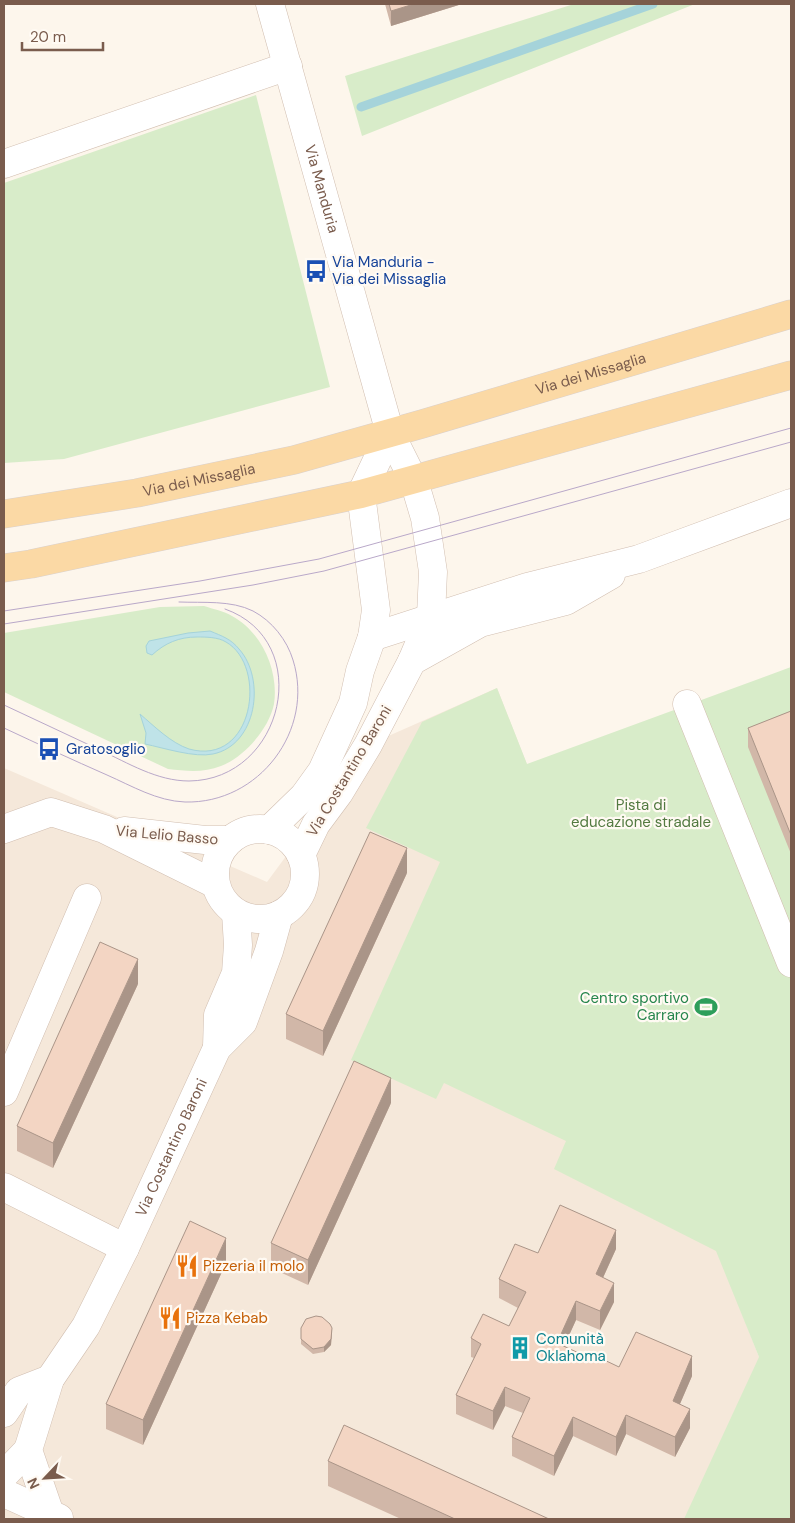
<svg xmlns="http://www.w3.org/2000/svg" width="795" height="1523" font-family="'DM Sans',sans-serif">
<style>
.residential{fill:#f5e8da}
.green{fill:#d8ecc9}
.water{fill:#bfe3e8;stroke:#a5d3da}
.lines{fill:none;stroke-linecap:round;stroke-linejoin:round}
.stream{stroke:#a5d3da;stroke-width:9}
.minor-casing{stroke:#d1beb0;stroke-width:29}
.major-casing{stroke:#dad1cd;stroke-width:29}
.minor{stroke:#fff;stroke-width:28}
.major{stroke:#fbd9a5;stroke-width:28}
.tram{stroke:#b9a8c9;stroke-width:1}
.wall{fill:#d1b7a8}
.shaded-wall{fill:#aa9588}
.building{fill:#f3d5c3;stroke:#aa9588}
.labels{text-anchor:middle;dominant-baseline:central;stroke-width:4.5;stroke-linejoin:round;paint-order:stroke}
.street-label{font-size:15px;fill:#7a5c4d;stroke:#fffaf3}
.transit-label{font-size:15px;fill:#164399;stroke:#fffaf3;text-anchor:start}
.park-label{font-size:15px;fill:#537a41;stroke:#fffaf3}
.leisure-label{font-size:15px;fill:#27864d;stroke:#fffaf3;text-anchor:end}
.food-label{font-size:15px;fill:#c56008;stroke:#fffaf3;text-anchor:start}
.culture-label{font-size:15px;fill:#0d838f;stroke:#fffaf3;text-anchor:start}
</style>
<rect width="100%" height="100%" fill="#fdf6ec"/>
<path class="residential" d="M497,688L759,1357L791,1519H4V768L267,882L368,745Z"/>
<path class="green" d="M574,4H695L362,136L345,76Z
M256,95L330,387L64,459L4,463V183Z
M204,606C213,609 224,611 232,616C262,632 279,671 274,704C269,729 244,757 221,766C204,773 186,771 168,769L4,692V633L160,607Z
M791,667V1519H684L759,1357L716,1251L554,1169L566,1141L444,1083L436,1099L351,1060L440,862L366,828L422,722L497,688L527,764Z"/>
<path class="water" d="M210,631C222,636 231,639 239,649C266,679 257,745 213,754C195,758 164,748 145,744L146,733L140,714C154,726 171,743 189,749C254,767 268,666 226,642C218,637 206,637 197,637C179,637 165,643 152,655L147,653L146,646L149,641L188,633Z"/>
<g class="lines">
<path class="stream" d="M361,107L653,4"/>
<defs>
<g id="minor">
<path id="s1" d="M270,4L390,433L414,481L425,518L433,572L431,616L412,661L368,745L339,793L316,824L301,855"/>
<path d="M4,164L288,66"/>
<path d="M372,637L527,587L639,559L791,503"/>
<path d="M412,661L480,623L566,601L611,575"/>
<path d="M687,704L791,963"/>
<circle cx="260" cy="874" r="45"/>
<path d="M4,829L51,812L104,829L215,884"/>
<path d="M269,830L304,796L322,771L353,703L360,671L372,637L376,610L361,494L390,433"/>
<path d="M124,831L205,840H230"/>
<path d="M217,1048L218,1015L236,973L238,945L236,913"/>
<path d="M4,1092L87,898"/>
<path d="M4,1187L125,1248"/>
<path d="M4,1413L19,1391L50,1379"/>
<path d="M4,1475L28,1450"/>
<path d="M4,1493L59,1518"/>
<path id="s2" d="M50,1514L28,1450L50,1379L86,1326L125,1248L217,1048L243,1022L269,951L279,915"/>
</g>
<g id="major">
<path id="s3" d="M4,514L137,493L294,460L422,424L791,314"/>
<path d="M4,568L31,564L361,494L791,375"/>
</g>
</defs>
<use href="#minor" class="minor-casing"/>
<use href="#major" class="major-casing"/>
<use href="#minor" class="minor"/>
<use href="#major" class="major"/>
<path class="tram" d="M4,611L200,581L319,559L791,428
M4,624L253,585L324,571L791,442
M4,705C36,720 68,735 100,750C128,763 157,781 189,781C284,780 316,641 225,609
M4,728C38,744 73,760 107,775C132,786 157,801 185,802C259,804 315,730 293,660C287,640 272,621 253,611C231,600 203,603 179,602"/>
</g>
<path class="wall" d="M385,4H462L391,26Z
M791,711V854L748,747V728Z
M407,873L323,1056L286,1039V1014Z
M138,984L53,1168L17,1151V1126Z
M391,1103L308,1285L271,1268V1243Z
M616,1249L603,1278L614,1302L600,1330L576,1320L564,1346L596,1361L619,1367L692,1376L680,1404L690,1428L675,1457L626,1434L616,1456L573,1436L554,1476L512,1456V1437L523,1413L505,1406L493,1430L456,1414V1395L474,1358L471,1357V1338L509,1326L518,1308L499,1298V1279L538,1253Z
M226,1263L143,1445L106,1429V1404Z
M301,1328L332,1334L331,1345L324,1352L313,1354L301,1344Z
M328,1461L549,1519H401L328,1486Z"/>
<path class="shaded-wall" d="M414,4H462L391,26V11Z
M407,848V873L323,1056V1031Z
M138,959V984L53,1168V1143Z
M391,1078V1103L308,1285V1260Z
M616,1230V1249L596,1293V1274Z
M226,1238V1263L143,1445V1420Z
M614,1283V1302L600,1330V1311Z
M576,1301V1320L557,1362V1343Z
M332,1328L331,1345L324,1352V1347Z
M692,1356V1376L673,1420V1401Z
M505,1387V1406L493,1430V1411Z
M690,1409V1428L675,1457V1437Z
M626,1415V1434L616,1456V1437Z
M573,1417V1436L554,1476V1456Z"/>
<path class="building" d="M389,4H414L391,11Z
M791,711V835L748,728Z
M370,832L407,848L323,1031L286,1014Z
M100,942L138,959L53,1143L17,1126Z
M354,1061L391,1078L308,1260L271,1243Z
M560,1205L616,1230L596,1274L614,1283L600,1311L576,1301L557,1343L596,1361L598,1357L619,1367L636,1332L692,1356L673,1401L690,1409L675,1437L626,1415L616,1437L573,1417L554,1456L512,1437L530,1398L505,1387L493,1411L456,1395L481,1344L471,1338L483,1314L509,1326L526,1292L499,1279L515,1244L538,1253Z
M190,1221L226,1238L143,1420L106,1404Z
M316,1316L322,1317L330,1324L332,1328L331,1339L324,1347L313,1349L301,1339V1328L306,1319Z
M344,1425L549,1519H455L328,1461Z"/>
<defs>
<symbol id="bus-bare" viewBox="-9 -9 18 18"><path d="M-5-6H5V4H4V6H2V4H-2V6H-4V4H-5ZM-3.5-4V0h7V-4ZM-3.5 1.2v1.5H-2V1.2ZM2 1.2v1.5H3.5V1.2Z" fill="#1a4fb4" stroke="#fffaf3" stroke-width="2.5" paint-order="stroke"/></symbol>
<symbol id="stadium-bare" viewBox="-9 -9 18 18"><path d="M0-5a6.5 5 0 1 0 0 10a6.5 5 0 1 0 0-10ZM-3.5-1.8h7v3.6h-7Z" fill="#2e9e5b" stroke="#fffaf3" stroke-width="2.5" paint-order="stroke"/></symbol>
<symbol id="restaurant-bare" viewBox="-9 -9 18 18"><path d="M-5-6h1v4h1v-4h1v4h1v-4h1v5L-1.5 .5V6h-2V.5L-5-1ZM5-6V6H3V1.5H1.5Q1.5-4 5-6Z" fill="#e8710a" stroke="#fffaf3" stroke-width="2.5" paint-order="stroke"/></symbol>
<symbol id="building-bare" viewBox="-9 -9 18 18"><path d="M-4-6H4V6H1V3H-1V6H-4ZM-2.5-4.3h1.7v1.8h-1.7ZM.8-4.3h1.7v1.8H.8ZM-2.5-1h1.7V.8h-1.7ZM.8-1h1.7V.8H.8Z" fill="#0f9aa8" stroke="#fffaf3" stroke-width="2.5" paint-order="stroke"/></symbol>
</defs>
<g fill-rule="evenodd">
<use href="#bus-bare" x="300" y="255" width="32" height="32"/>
<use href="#bus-bare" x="33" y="733" width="32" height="32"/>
<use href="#stadium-bare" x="690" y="991" width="32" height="32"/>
<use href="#restaurant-bare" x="171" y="1250" width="32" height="32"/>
<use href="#restaurant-bare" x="154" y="1302" width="32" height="32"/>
<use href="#building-bare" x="504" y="1332" width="32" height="32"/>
</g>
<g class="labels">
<g class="street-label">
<text stroke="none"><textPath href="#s1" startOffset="192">Via Manduria</textPath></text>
<text stroke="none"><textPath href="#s3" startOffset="604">Via dei Missaglia</textPath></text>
<text stroke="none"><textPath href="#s3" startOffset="198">Via dei Missaglia</textPath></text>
<text transform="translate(349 771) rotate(-59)">Via Costantino Baroni</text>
<text transform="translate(167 835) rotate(5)">Via Lelio Basso</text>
<text stroke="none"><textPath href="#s2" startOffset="404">Via Costantino Baroni</textPath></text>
</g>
<g class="transit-label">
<text x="332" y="262">Via Manduria -<tspan x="332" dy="17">Via dei Missaglia</tspan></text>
<text x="66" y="749">Gratosoglio</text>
</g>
<g class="park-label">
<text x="641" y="805">Pista di<tspan x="641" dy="17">educazione stradale</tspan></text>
</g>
<g class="leisure-label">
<text x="689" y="998">Centro sportivo<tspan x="689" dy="17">Carraro</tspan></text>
</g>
<g class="food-label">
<text x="203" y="1266">Pizzeria il molo</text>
<text x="186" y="1318">Pizza Kebab</text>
</g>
<g class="culture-label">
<text x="536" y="1339">Comunità<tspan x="536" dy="17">Oklahoma</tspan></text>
</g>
</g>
<rect width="795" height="1523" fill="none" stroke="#7a5c4d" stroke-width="10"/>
<g transform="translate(45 1478) rotate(245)" stroke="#fffaf3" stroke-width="4" paint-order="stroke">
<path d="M0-4L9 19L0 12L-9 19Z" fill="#7a5c4d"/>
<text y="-8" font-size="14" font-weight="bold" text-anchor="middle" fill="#7a5c4d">N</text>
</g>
<path d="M22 42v8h81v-8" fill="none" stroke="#7a5c4d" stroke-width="2.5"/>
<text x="30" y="42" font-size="15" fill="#7a5c4d" stroke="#fffaf3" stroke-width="4" paint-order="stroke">20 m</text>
</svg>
